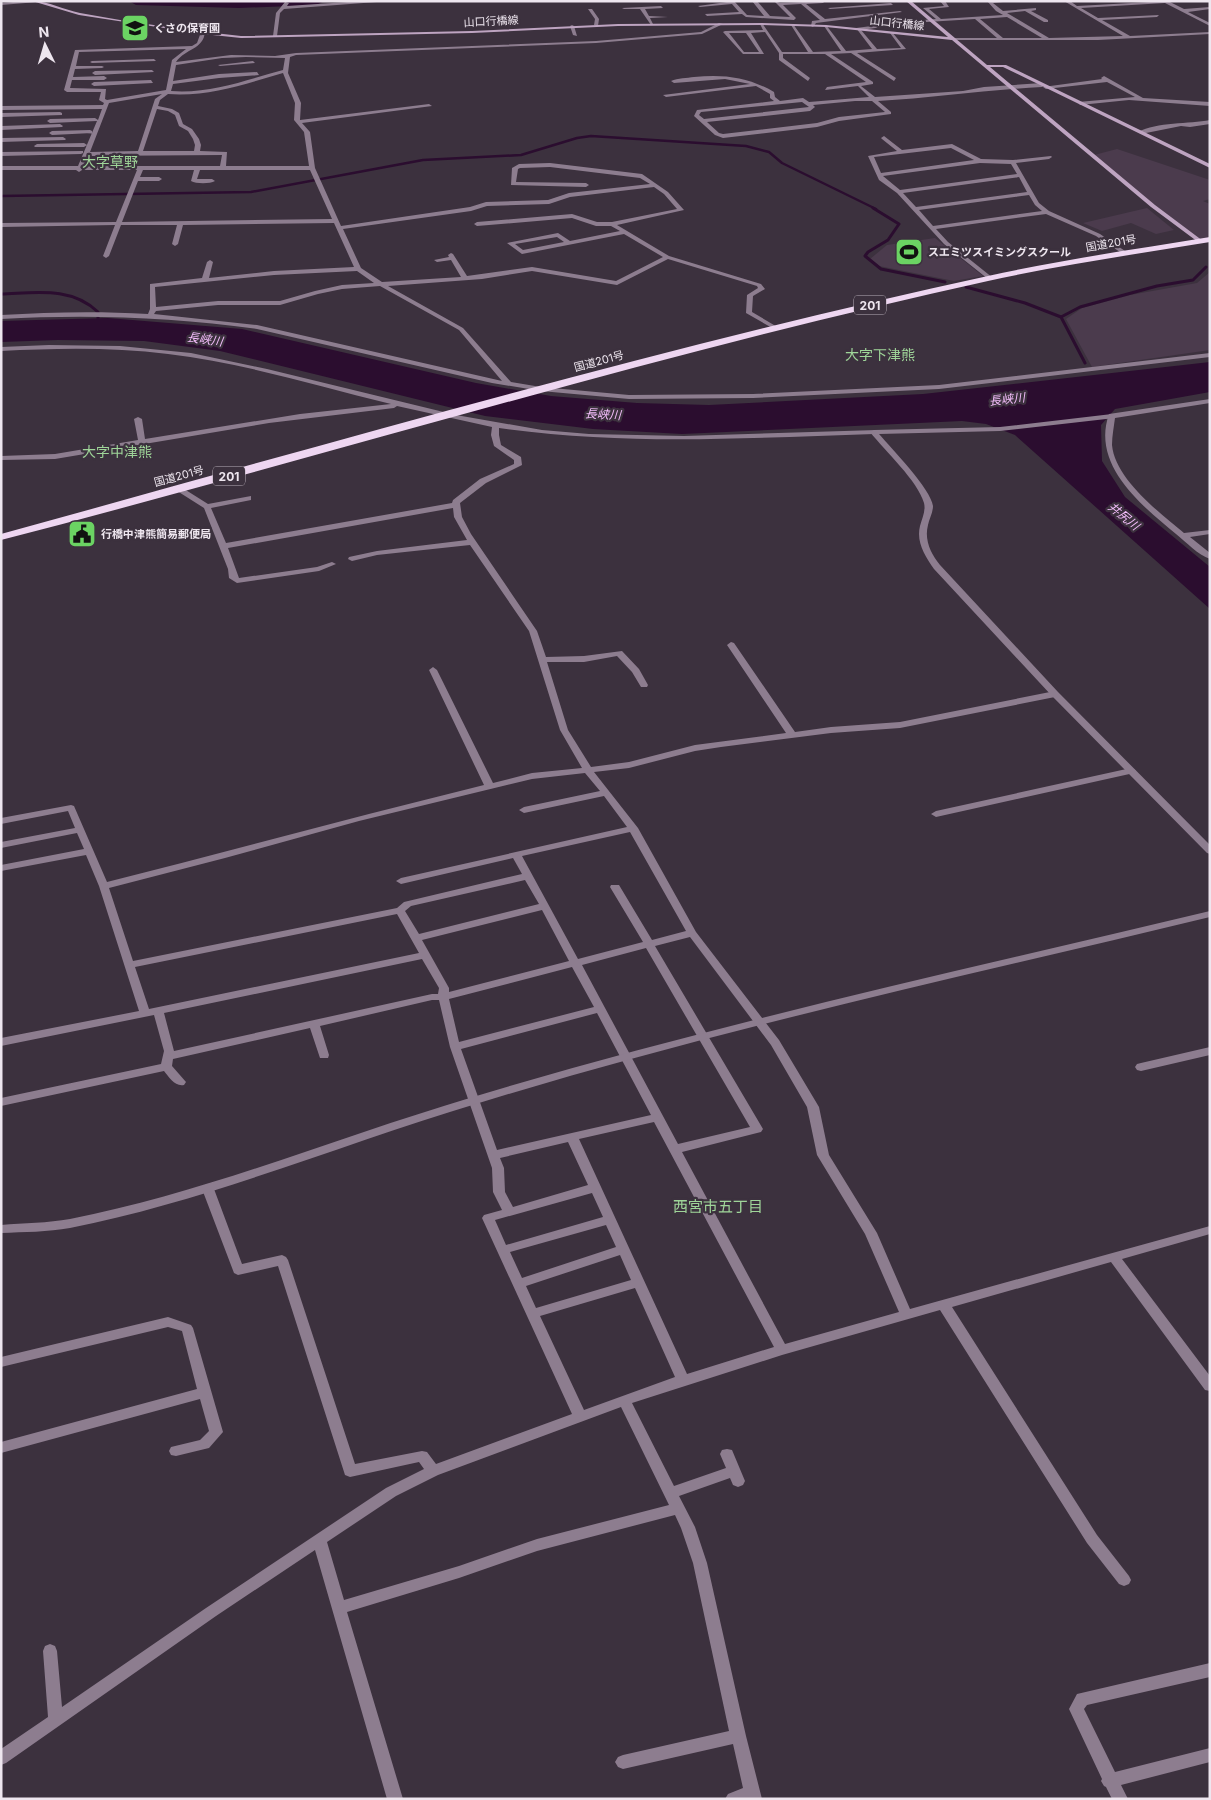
<svg xmlns="http://www.w3.org/2000/svg" width="1211" height="1800" font-family="Inter,'Noto Sans JP',sans-serif">
<style>
.built{fill:#4b3b4d}
.water{fill:#2b0d2f}
.lines{fill:none;stroke-linecap:round;stroke-linejoin:round}
.stream-far1{stroke:#2b0d2f;stroke-width:2.5}
.stream{stroke:#2b0d2f;stroke-width:3}
.river{fill:#2b0d2f;fill-rule:evenodd}
.minor{fill:#8d7d8f;fill-rule:evenodd}
.tertiary{fill:#8d7d8f;fill-rule:evenodd}
.secondary{fill:#bea4c1;fill-rule:evenodd}
.trunk{fill:#eed6f1;fill-rule:evenodd}
.labels{text-anchor:middle;dominant-baseline:central;stroke-width:4.5;stroke-linejoin:round;paint-order:stroke}
.far-street-label{font-size:11px;fill:#eee6ef;stroke:#3c313e}
.far-poi-label{font-size:11px;font-weight:bold;fill:#eee6ef;stroke:#3c313e;text-anchor:start}
.shield{fill:#3c313e;stroke:#b9b0ba;stroke-width:1}
.shield-label{font-size:12px;font-weight:bold;fill:#eee6ef}
.far-water-label{font-size:12px;font-style:italic;fill:#f3bdfb;stroke:#3c313e}
.far-quarter-label{font-size:14px;fill:#9fd599;stroke:#3c313e}
.neighbourhood-label{font-size:15px;fill:#9fd599;stroke:#3c313e}
</style>
<rect width="100%" height="100%" fill="#3c313e"/>
<path class="built" d="M1117,149L1210,180V199L1203,201L1210,204V239L1200,241L1183,229L1094,155Z
M1147,208L1174,230L1156,234L1131,223L1102,231L1083,223Z
M935,238L983,276L954,281L879,266L870,259L887,245Z
M1210,272V350L1092,367L1066,319L1082,308L1130,295L1197,283Z"/>
<path class="water" d="M108,318L242,329L476,383L551,396L637,403L709,405L923,394L1210,362V392L1115,409L1101,425L1102,461L1125,497L1210,567V609L1015,435L986,424L962,421L682,434L593,429L485,416L220,351L144,341L58,340L1,342V321Z"/>
<g class="lines">
<path class="stream-far1" d="M1,196L251,192L423,160L521,155L577,138L591,136L746,146L769,152L782,163L876,209"/>
<path class="stream" d="M873,208L899,224L888,240L868,252L865,256L881,269L945,282
M966,287L1025,303L1061,317L1085,363
M1,294C35,293 71,286 98,312V318
M1061,317L1080,307L1157,286L1193,280L1206,267"/>
<path class="river" d="M129,1H324L317,5L239,8L136,5Z"/>
<path class="minor" d="M25,1L38,2L1,5V3Z
M363,1H390L284,9L280,13L277,36L275,37L273,36L276,13L285,2L289,3L287,6Z
M734,1L747,15L764,16L752,1H757L770,16L790,17L774,1L780,3L825,1L823,3L806,4L825,19L900,11L902,12L816,23L813,27L811,26L812,21L820,20L801,4L783,5L796,18L794,20L746,17L742,14L707,16L705,14L739,12L732,4L700,7L698,6Z
M940,1H945L949,7L929,9L941,19L1003,15L996,11L987,1H1013L993,3L1003,11L1036,8V10L1031,11L1048,20V22H1044L1025,11L1007,13L1049,38L1123,36L1064,1H1070L1077,6L1168,1L1184,9L1210,7V9L1188,12L1210,23V26L1165,3L1081,8L1098,18L1159,15L1157,17L1102,20L1130,36L1210,32V34L1098,40H950L952,38H997L975,19L911,23L861,30L877,49L901,48L890,33L892,32L906,49L857,53L896,78L894,81L851,53L831,54L873,82V84L861,86L875,97L963,91L984,87L1042,83L1045,85L1042,87C987,90 933,98 878,101L891,112V114L839,121L817,127L723,138L715,135L694,116L697,110L774,101L770,98V94L756,86L666,97L663,95L750,84L725,79L674,83L671,81C678,78 687,78 694,77C724,74 748,77 774,92L775,97L780,101L803,98L809,102L869,97L858,86L825,90L827,87L866,82L825,54H783V58L810,78L808,81L779,60V53L765,32L751,33L764,54H743L723,32L725,31L763,30L760,24L762,23L782,52H808L791,25L793,24L813,52L841,51L824,26L826,25L846,51L872,49L856,28L911,21L936,19L923,8L944,6ZM1007,17L1042,38H1003L980,19ZM729,33H746L759,52H744ZM855,101H872L885,112L839,117L817,123L723,134L719,133L707,122L810,111L815,107L813,105ZM802,102L809,107L704,119L699,115L701,112Z
M891,3L893,5L830,9L828,8Z
M661,6L663,8L645,9L649,16L668,17L650,18L653,24L651,25L640,9H624L622,8Z
M588,9H592L599,19L598,26L594,25L595,19Z
M719,23L723,24L702,34L596,43L296,55L290,57L288,73L301,103L300,120L429,104L432,106L302,123L310,132L315,168L341,226L470,207L486,202L548,200L569,193L650,184L640,178L550,167L520,168L518,169L516,182L586,183L589,185L586,187L511,185L512,168L519,164L550,163L642,174L668,192L684,210L617,225L669,256L761,284L765,289L753,296L752,312L779,328L774,329L746,313L747,295L758,288L757,286L668,259L617,285L532,271L482,279L388,286L463,328L511,382L541,387L629,395L753,394L939,385L1210,353V357L939,389L753,398L629,399L541,391L492,383L257,329C172,317 87,314 1,319V315C50,312 99,311 148,314L150,309V284L202,278L207,262L210,260L213,262L209,278L274,271L354,267L334,223L183,225L178,244L175,246L172,244L177,225H121L109,256L106,258L103,256L115,225L1,227V223L116,222L137,170H82L79,172L76,170H1V166H78L97,121L50,123L47,121L50,119L95,118L98,120L102,109L1,110V106L103,105L104,103L99,100L101,92H67L64,90L75,50L192,46L197,43L201,32H205C203,50 186,48 176,62L231,55L275,56L296,53L596,41L701,32ZM186,49L172,60L166,90L107,100L105,99L106,89L70,88L72,80H104L107,78L104,76L73,77L75,69L102,68L104,67L102,66H76L79,52ZM246,57L285,58L283,70C246,80 210,94 171,91L173,84L219,78L259,75L257,72L219,74L173,81L176,65L222,58ZM283,73L295,103L294,120L304,132L309,166H226L227,152L200,151L201,145L199,139L192,129L183,124L179,113L172,109L158,106L160,100L168,94C208,97 245,84 283,73ZM162,94L155,99L138,151L90,152L109,103ZM157,109L168,111L175,115L179,126L188,131L193,139L195,145L194,151H143ZM222,155L220,166H84L89,156ZM143,170H194L191,181C196,184 210,184 215,181L212,179H197L200,170H310L332,219L122,222L138,181H159L162,179L159,177H140ZM654,187L664,194L677,209L612,222H597L572,214L477,222L474,224L477,226L572,218L596,226H611L620,231L570,241L558,233L507,243L522,254L624,234L663,257L616,281L532,267L467,276L453,254L451,253L448,255L449,257L434,260L437,262L451,260L461,277L382,282L361,268L343,229L471,211L487,206L549,204L570,197ZM557,237L564,242L523,250L515,244ZM357,271L374,283L342,285L315,291L280,301H218L156,307L155,287L274,275ZM380,286L459,330L502,381L257,325L154,314L156,311L218,305H280L318,294L342,289Z
M572,25L574,26L577,36L573,35L570,26Z
M154,59L156,61L92,63L90,62L92,61Z
M253,61L255,63L220,66L218,65Z
M152,70L154,72L95,75L92,73L95,71Z
M1104,76L1143,98L1210,102V106L1129,100L1080,105L1078,102L1135,97L1107,82L1046,89L1043,87L1102,79L1101,78Z
M151,80L153,83L94,86L91,84L94,82Z
M60,112L62,113V115L1,117V113Z
M1210,120V124L1190,127L1181,126L1141,134L1138,132C1157,122 1189,124 1210,120Z
M60,124L63,126L62,127L1,130V126Z
M90,130L92,131V133L52,135L49,133L52,131Z
M884,136L902,150L952,144L981,159L1013,160L1051,156L1052,157L1049,159L1016,163L1039,203L1049,211L1100,234L1128,253L1123,254L1096,236L1046,214L936,229L948,242L993,278L988,279L944,244L897,193L879,180L868,156L897,151L882,139L881,138ZM951,148L974,160L881,173L874,157ZM980,163L1011,164L1017,174L900,190L883,176ZM1019,177L1027,192L916,207L903,193ZM1029,195L1035,205L1042,211L933,226L919,210Z
M63,137L66,139L65,140L1,142V138Z
M37,144L84,143L87,145L84,147H35L34,146Z
M83,151V153L81,154L1,156V152Z
M49,345L120,346L191,353L267,369L456,415L542,430L589,434L684,436L877,430L878,432L874,434C747,438 625,446 499,428V435L501,445L521,457L522,465L486,483L460,503L462,517L471,534L537,631L546,657L584,656L622,651L639,669L648,685L647,687H641L632,672L617,656L584,662H547L568,730L591,767L629,762L695,745L786,733L727,645L731,642L734,643L795,732L831,727L900,722L1055,691L1059,694L1055,697L900,728L831,733L721,747L695,751L629,768L594,772L638,828L696,932L779,1040L819,1107L829,1155L877,1233L910,1309L1210,1226V1234L1122,1259L1210,1376V1391L1205,1390L1111,1262L952,1307L1097,1535L1129,1576L1131,1580L1129,1584L1124,1586L1119,1584L1087,1543L940,1310L782,1355L632,1403L674,1486L726,1468L720,1454L722,1450L727,1449L732,1450L745,1481L743,1485L738,1487L733,1485L730,1478L679,1496L695,1527L707,1563L746,1736L762,1799H725L728,1794L743,1788L733,1744L623,1769L618,1767L615,1762L618,1757L623,1755L729,1731L693,1563L681,1528L675,1515L537,1551L459,1578L347,1612L403,1799H387L315,1550L216,1616L6,1763L1,1765V1749L48,1717L43,1651L45,1646L50,1644L55,1646L57,1651L62,1707L206,1608L386,1488L424,1469L419,1462L350,1477L345,1475L278,1266L238,1275L234,1273L202,1189L204,1186H212L214,1189L242,1264L282,1255L286,1257L288,1260L355,1464L422,1451L427,1452L436,1464L572,1414L482,1218L484,1215L502,1210L493,1192L492,1168L450,1047L439,1000H432L320,1026L329,1055L328,1058H320L310,1028L173,1059L172,1066L186,1082L184,1085C175,1087 169,1077 164,1071L1,1106V1098L161,1064L164,1051L154,1015L1,1046V1038L139,1011L99,886L86,855L1,871V865L84,849L77,833L1,848V842L75,828L68,811L1,824V818L71,805L74,806L107,882C233,850 358,816 484,785L429,670L433,667L437,670L493,783L532,773L582,768L560,730L529,631L470,545L377,555L352,561L348,559L349,557L377,551L467,540L454,517L453,508L228,548L239,578L317,567L332,562L336,564L319,571L237,583L229,578L228,569L204,508L174,489L178,487H181L208,504L251,496V500L211,508L226,543L452,503L453,500L480,479L514,464V460L494,446L491,435L492,427L397,406L394,408L269,423L55,459L1,460V456L55,454L138,440L134,419L138,417L142,419L145,439L300,414L391,404C317,386 244,363 168,354C113,347 57,348 1,351V347ZM585,773L600,791L524,807L519,810L524,813L604,796L627,827L401,878L396,881L401,884L513,858L522,874L404,902L397,908L133,961L109,888L225,858L359,821L532,779ZM630,832L686,931L652,940L619,885H611L610,887L643,942L578,959L522,856ZM525,880L539,904L419,934L405,911L411,906ZM542,910L569,961L449,992V988L422,940ZM397,914L419,953L149,1009L135,967ZM690,937L771,1045L807,1107L817,1155L865,1234L899,1312L785,1344L682,1152L757,1133L761,1132L763,1129L655,946ZM646,948L750,1127L678,1144L582,965ZM422,959L439,988L438,994H432L174,1051L164,1013ZM572,967L594,1007L459,1042L449,999ZM597,1013L651,1115L497,1150L461,1049ZM654,1122L774,1347L687,1374L579,1139ZM568,1142L588,1185L513,1207L505,1192L504,1168L500,1158ZM592,1193L603,1217L506,1245L495,1220ZM606,1225L616,1247L522,1278L510,1252ZM620,1255L631,1280L536,1308L526,1286ZM635,1288L675,1377L584,1410L540,1316ZM621,1407L669,1505L537,1539L459,1566L344,1600L327,1542L396,1496L438,1475Z
M1210,399V403L1115,418C1114,426 1112,436 1112,445C1115,479 1160,513 1184,533L1210,530V534L1190,537L1210,553V559C1198,555 1186,542 1176,534C1141,505 1091,465 1109,414Z
M1131,768L1134,769L1136,771L1134,773L936,817L931,814L936,811Z
M1210,1047V1055L1141,1071L1137,1070L1135,1067L1137,1064L1141,1063Z
M168,1317L191,1325L193,1328L223,1432L209,1448L176,1456L171,1455L169,1451L171,1447L200,1440L209,1431L200,1399L1,1453V1442L197,1389L182,1331L168,1327L1,1367V1357Z
M1210,1663V1677L1087,1705L1084,1709L1115,1772L1210,1748V1762L1121,1785L1128,1799H1112L1106,1787L1104,1786L1101,1781L1102,1779L1069,1709L1077,1694Z"/>
<path class="tertiary" d="M1112,414L1116,416L1115,418L1000,431L879,434C892,449 931,489 933,506C933,513 929,519 928,525C924,540 931,554 940,565L1058,692L1210,845V854L1207,853L1052,696L934,569C925,556 916,542 920,526C922,518 926,511 924,503C918,481 885,451 870,432L874,430L1000,427Z
M1210,911V917C966,976 719,1029 479,1103C342,1144 210,1200 70,1228C48,1232 24,1232 1,1233V1225C24,1223 48,1223 70,1219C208,1192 338,1137 473,1097C715,1024 963,970 1210,911Z"/>
<path class="secondary" d="M32,1C49,1 64,10 80,13C133,23 188,30 241,36L472,31L618,24L762,23L826,25L948,37L906,1H911L987,65H1006L1210,164V168L1003,67H990L1155,205L1203,241L1198,242L1151,207L952,40L826,27L762,25L618,26L472,33L241,38L203,34L79,15Z"/>
<path class="trunk" d="M1210,237V242C1136,254 1061,265 988,281C655,354 330,455 1,540V534C329,444 656,348 988,276C1061,260 1136,249 1210,237Z"/>
</g>
<defs>
<symbol id="school-square" viewBox="-11 -11 22 22"><rect x="-9" y="-9" width="18" height="18" rx="4" fill="#6bd363" stroke="#3c313e"/><path d="M0-5L7-2L0 1L-7-2ZM-4 1L0 2.5L4 1V4Q0 6-4 4Z" fill="#111"/></symbol>
<symbol id="stadium-square" viewBox="-11 -11 22 22"><rect x="-9" y="-9" width="18" height="18" rx="4" fill="#6bd363" stroke="#3c313e"/><path d="M0-5a6.5 5 0 1 0 0 10a6.5 5 0 1 0 0-10ZM-3.5-1.8h7v3.6h-7Z" fill="#111"/></symbol>
<symbol id="civic-square" viewBox="-11 -11 22 22"><rect x="-9" y="-9" width="18" height="18" rx="4" fill="#6bd363" stroke="#3c313e"/><path d="M-.6-6.5H3V-4.5H.6V-3L4-1V1h2V6H-6V1h2V-1L-.6-3ZM-1.2 2.5V6h2.4V2.5Z" fill="#111"/></symbol>
</defs>
<g fill-rule="evenodd">
<use href="#school-square" x="119" y="12" width="32" height="32"/>
<use href="#stadium-square" x="893" y="236" width="32" height="32"/>
<use href="#civic-square" x="66" y="518" width="32" height="32"/>
</g>
<g class="labels">
<g class="far-street-label">
<text transform="translate(491 21) rotate(-3)">山口行橋線</text>
<text transform="translate(897 23) rotate(6)">山口行橋線</text>
<text transform="translate(1111 243) rotate(-10)">国道201号</text>
<text transform="translate(599 361) rotate(-15)">国道201号</text>
<text transform="translate(179 476) rotate(-15)">国道201号</text>
</g>
<g class="far-poi-label">
<text x="154" y="28">くさの保育園</text>
<text x="928" y="252">スエミツスイミングスクール</text>
<text x="101" y="534">行橋中津熊簡易郵便局</text>
</g>
<g class="shield">
<rect x="854" y="295.5" width="32" height="19" rx="4"/>
<rect x="213" y="466.5" width="32" height="19" rx="4"/>
</g>
<g class="shield-label">
<text x="870" y="305">201</text>
<text x="229" y="476">201</text>
</g>
<g class="far-water-label">
<text transform="translate(205 339) rotate(8)">長峡川</text>
<text transform="translate(1007 399) rotate(-6)">長峡川</text>
<text transform="translate(603 414) rotate(3)">長峡川</text>
<text transform="translate(1124 516) rotate(39)">井尻川</text>
</g>
<g class="far-quarter-label">
<text x="110" y="161">大字草野</text>
<text x="880" y="354">大字下津熊</text>
<text x="117" y="451">大字中津熊</text>
</g>
<g class="neighbourhood-label">
<text x="718" y="1206">西宮市五丁目</text>
</g>
</g>
<rect width="1211" height="1800" fill="none" stroke="#eee6ef" stroke-width="5"/>
<g transform="translate(45 45) rotate(355)" stroke="#3c313e" stroke-width="4" paint-order="stroke">
<path d="M0-4L9 19L0 12L-9 19Z" fill="#eee6ef"/>
<text y="-8" font-size="14" font-weight="bold" text-anchor="middle" fill="#eee6ef">N</text>
</g>
</svg>
